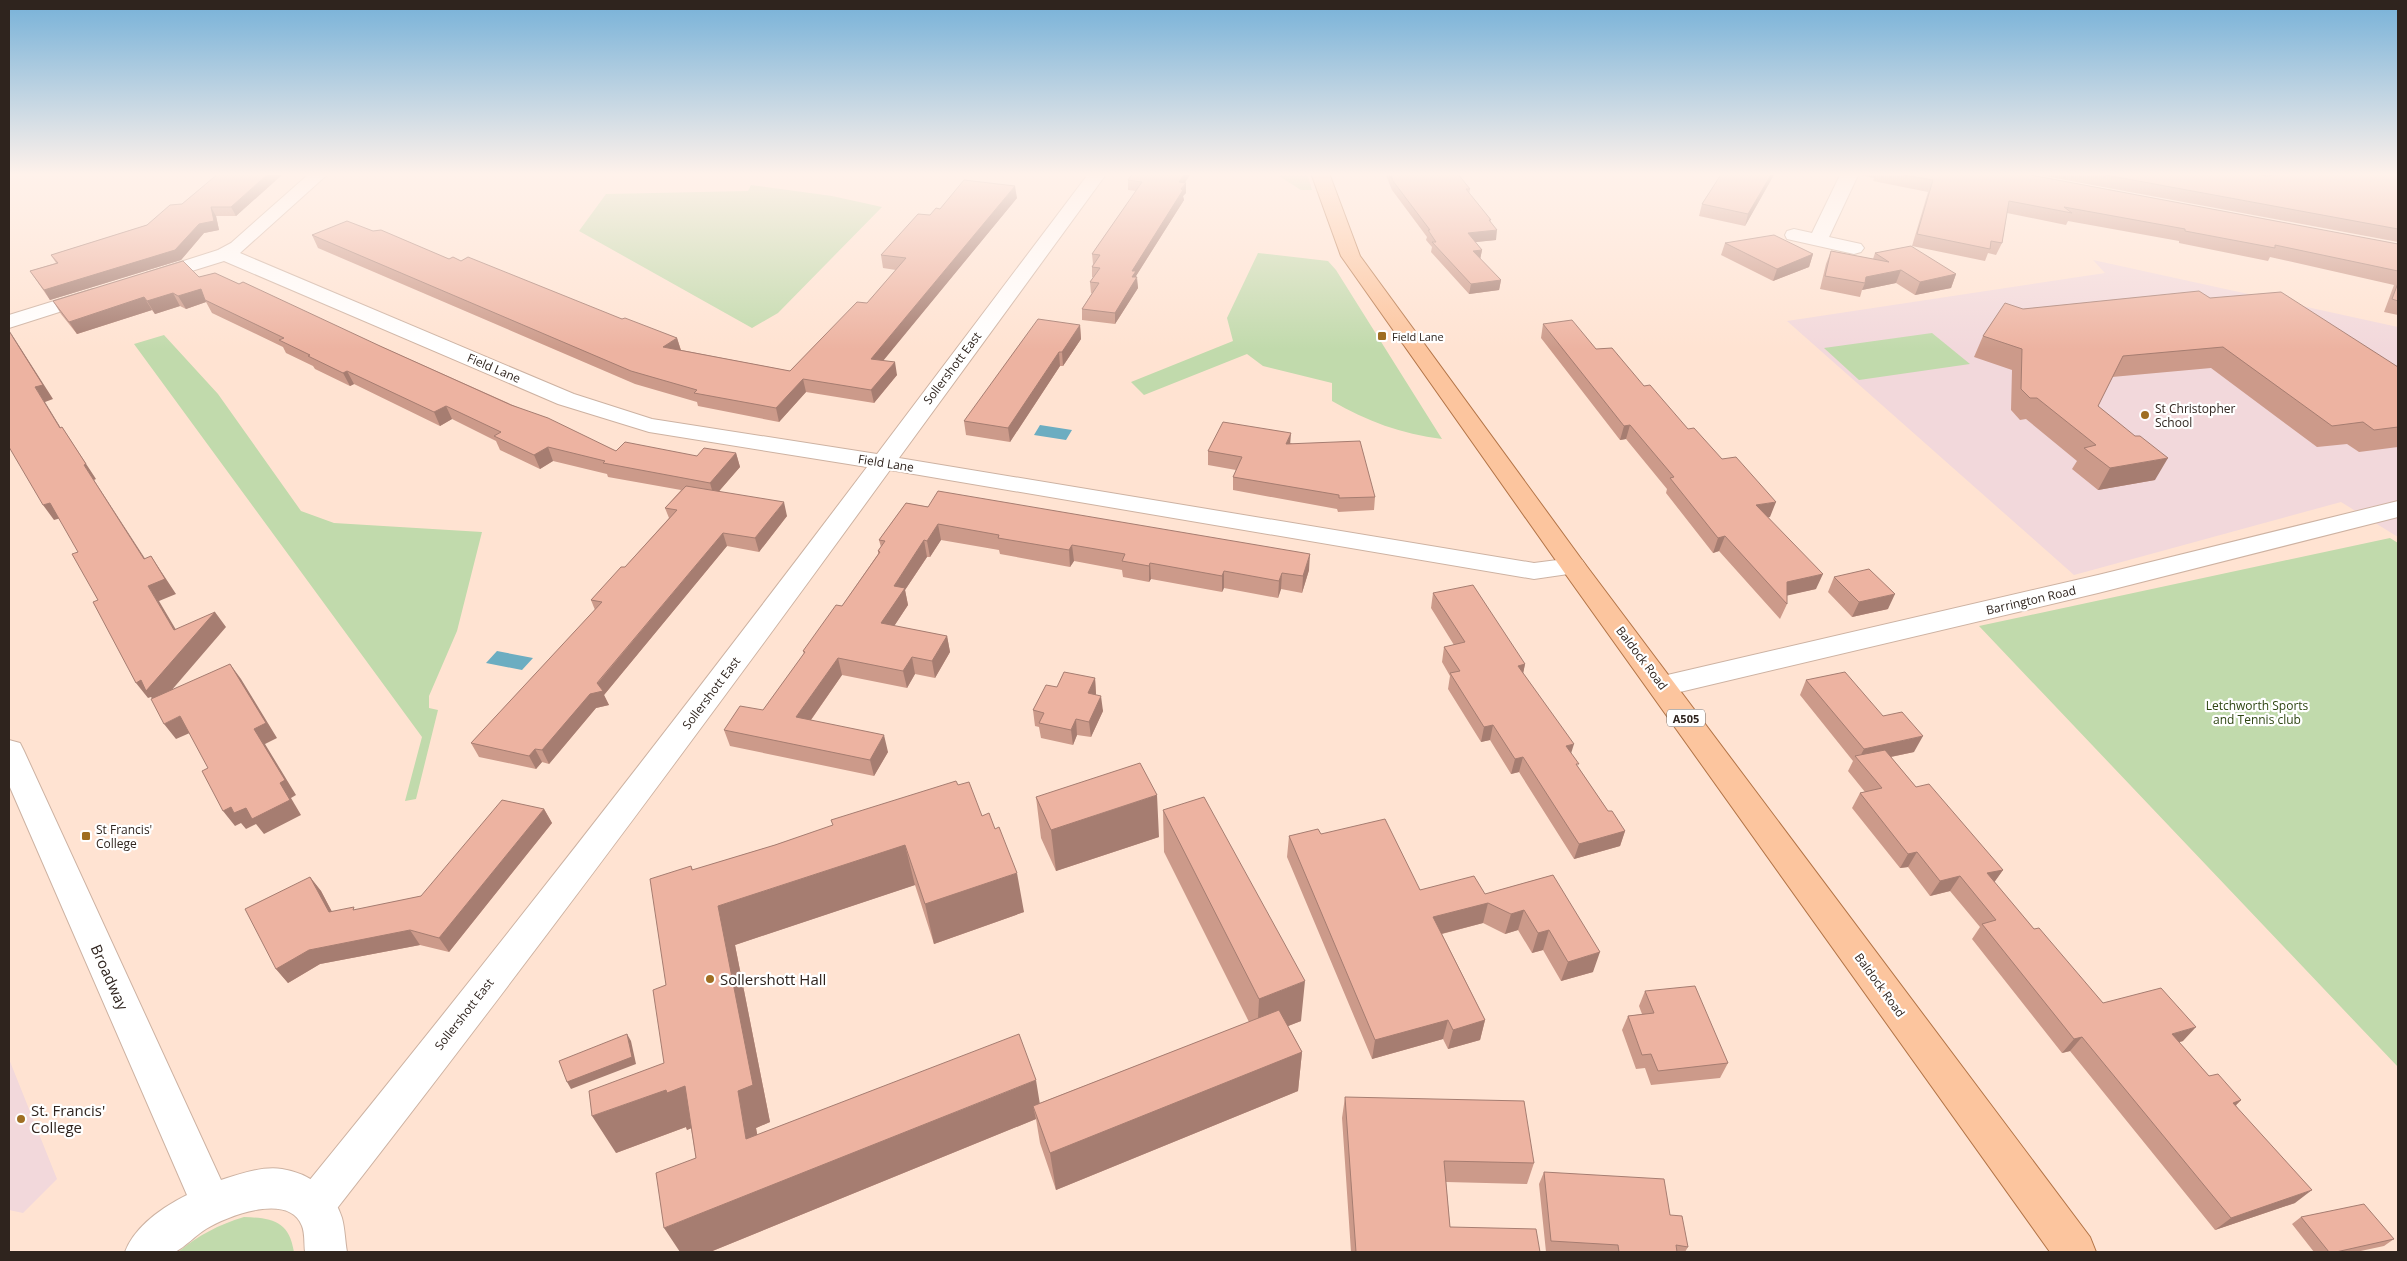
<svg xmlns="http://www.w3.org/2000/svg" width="2407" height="1261" font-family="'Open Sans',sans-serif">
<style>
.education{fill:#f2d8db}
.green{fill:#c1daac}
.water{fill:#6cadc1}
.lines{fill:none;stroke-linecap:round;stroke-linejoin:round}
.street-casing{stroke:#cdb2a2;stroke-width:2}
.secondary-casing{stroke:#cdb2a2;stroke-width:2}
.primary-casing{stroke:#b37447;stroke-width:2}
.street{fill:#fff;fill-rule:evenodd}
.secondary{fill:#fff;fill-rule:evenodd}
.primary{fill:#fcc59e;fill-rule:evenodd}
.wall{fill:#cc9a8a}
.shaded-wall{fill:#a67d71}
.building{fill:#edb3a1;stroke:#a67d71}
.poi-dot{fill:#9f6e22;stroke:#fff;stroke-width:2}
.labels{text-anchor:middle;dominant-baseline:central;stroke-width:4.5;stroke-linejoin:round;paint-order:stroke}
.far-poi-label{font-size:11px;fill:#2f241e;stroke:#fff;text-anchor:start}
.shield{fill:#fff;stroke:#6d6662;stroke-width:1}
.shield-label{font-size:11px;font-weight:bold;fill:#2f241e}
.street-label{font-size:12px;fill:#2f241e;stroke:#fff}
.poi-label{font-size:12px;fill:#2f241e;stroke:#fff;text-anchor:start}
.park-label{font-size:12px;fill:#2e4512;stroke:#fff}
.near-street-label{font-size:15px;fill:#2f241e;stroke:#fff}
.near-poi-label{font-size:15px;fill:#2f241e;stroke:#fff;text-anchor:start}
</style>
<rect width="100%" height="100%" fill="#ffe3d2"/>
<path class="education" d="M2093,260L2398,327V537L2341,502L2074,575L1787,321L2105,273Z
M9,1059L57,1179L23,1213L9,1210Z"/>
<path class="green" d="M1274,173H1307L1312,190H1301Z
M751,185L832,196L882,207L778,313L752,328L579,231L606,194L748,191Z
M1258,253L1328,261L1336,270L1442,439C1401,434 1367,421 1332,401V383L1263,366L1247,354L1144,395L1131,382L1233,341L1227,318Z
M1932,333L1970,364L1859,380L1824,348Z
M164,335L218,394L301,511L334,523L482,532L457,631L429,696V708L438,710L416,799L405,801L422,737L134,344Z
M2390,538L2398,543V1067L1979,626Z
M244,1217C273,1218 289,1221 294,1252H178C199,1235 218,1225 244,1217Z"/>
<path class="water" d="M1040,425L1072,430L1066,440L1034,435Z
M497,651L533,658L522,670L486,663Z"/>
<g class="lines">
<defs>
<path id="street" d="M310,173H329L240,253L574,394L652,419L877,454L1089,173H1107L899,458L1534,563L1573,558L1582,560L1586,566L1582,572L1534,579L890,470C706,723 520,974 328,1220L314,1226L300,1220L294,1206L300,1192C494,954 682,712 867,467L649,432L558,404L224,261L153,283L146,281L143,277L146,273L218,250L231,243Z
M1841,173H1859L1829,237L1861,244L1864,248L1861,252L1854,254L1787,239L1785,235L1787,231L1794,229L1812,233Z
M93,289L100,291L103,295L100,299L9,328V315Z
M2398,501V517L2098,593L1663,696L1653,693L1649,686L1653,679L1663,676L2098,575Z"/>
<path id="secondary" d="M9,740L20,743L24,751L221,1180C240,1174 262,1166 282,1169C309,1173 334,1191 342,1218C345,1229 345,1241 347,1252H305C304,1244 305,1233 302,1226C289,1192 227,1216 206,1229C196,1235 185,1247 175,1252C170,1255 134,1252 125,1252C135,1226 163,1207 187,1195L9,785Z"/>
<path id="primary" d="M1311,173H1329L1360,256L1582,560L2090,1237L2096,1252H2050L1564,572L1341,256Z"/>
</defs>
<use href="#street" class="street-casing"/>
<use href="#secondary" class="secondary-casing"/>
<use href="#primary" class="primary-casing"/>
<use href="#street" class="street"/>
<use href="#secondary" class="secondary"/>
<use href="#primary" class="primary"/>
</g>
<path class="wall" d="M219,173H284L236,216H216L219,230L204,233L181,260L50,300L30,271L56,263L51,255L147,225L182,204Z
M1133,173H1191L1185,182L1186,193L1183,196L1184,200L1136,276L1138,288L1115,324L1082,320V309L1092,293H1091L1090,282L1093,277H1092V267L1093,264L1092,254L1136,191L1128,190V180Z
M1385,173H1457L1470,189L1469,194L1491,222L1496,240L1475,242L1482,250L1480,259L1501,280L1499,290L1469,294L1431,252L1432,247L1426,240L1427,237L1392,190Z
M1722,173H1775L1745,226L1699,216L1702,204Z
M1859,173H2020L2398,244V315L2384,312L2394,285L2270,257L2268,261L2179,243V241L2068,221L2066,225L2007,213L2002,243L1996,255L1988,253L1985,261L1912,246L1928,192L1873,181L1874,178L1860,175Z
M2028,173H2251L2267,176L2398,173V242Z
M1017,198L883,360L897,375L874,403L806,392L779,422L698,406L697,402L635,384L318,248L312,235L373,231L449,259L677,338L681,350L790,371L867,303L896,270L883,268L881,255L930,215L940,209Z
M1725,243L1813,254L1809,267L1773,281L1721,255Z
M1831,251L1873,259L1875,253L1956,274L1951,288L1915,295L1896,283L1862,290L1860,297L1820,289L1826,264Z
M199,277L380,346L616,451L697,456L736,453L740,467L719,491L787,516L759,552L727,546L604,695L609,705L596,708L549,764L542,762L536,769L479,757L471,743L595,610L591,600L625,567L669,518L665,508L681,490L608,477L607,474L553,461L540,469L500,450L496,441L452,419L440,426L354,384L350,386L315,369L313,366L286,353L283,347L212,313L206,302L186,309L180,306L155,314L152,310L77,334L61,314L53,301Z
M2210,298L2398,367V447L2359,452L2347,444L2317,447L2211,368L2112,377L2098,406L2155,480L2098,490L2072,469L2077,461L2026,419L2020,420L2011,410L2012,370L1974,357L1983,336L2023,309Z
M1543,324L1596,349L1644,386L1688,429L1770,517H1768L1816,589L1787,595V604L1780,619L1719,551L1713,553L1666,493L1667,489L1626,439L1620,440L1541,338Z
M1080,325L1081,339L1063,366H1060L1010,442L966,435L964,421Z
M1291,443L1375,497L1374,510L1338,512L1337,509L1233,490V477L1236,470L1208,465V451Z
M906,503L1309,570L1302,593L1281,589L1278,598L1224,588L1222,592L1151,579L1149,582L1123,577L1122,570L1074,561L1070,567L1000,554L999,550L941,540L930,557H927L905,590L908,605L894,626L947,636L950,652L935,678L915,674L907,688L842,675L811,720L888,752L874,776L730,746L724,730L763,710L804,654L803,651L842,606L878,554V551L881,547L879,540Z
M1834,577L1888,609L1852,617L1828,592Z
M1433,593L1525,664L1523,673L1571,753L1578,767L1608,811L1625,831L1620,846L1574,859L1519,772L1511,774L1490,740L1481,742L1448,689L1450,676L1442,662L1444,647L1454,645L1431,608Z
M1095,678L1096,695L1103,711L1091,737L1077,735L1073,745L1041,738L1039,727L1035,726L1033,710L1057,687Z
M1806,680L1914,752L1891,757L1916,787L2003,870L1994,882L2034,929L2103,1003L2183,1041L2179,1042L2209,1076L2241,1100L2236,1105L2295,1203L2215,1230L2070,1051L2062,1053L1972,939L1980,927L1950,891L1930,896L1908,867L1900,868L1852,808L1860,793L1865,792L1848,771L1853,761L1800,695Z
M958,785L982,816L1024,912L934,944L915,885L735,945L770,1122L756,1128L757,1135L1040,1103L1249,1022L1164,852L1163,810L1301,1021L1288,1026L1302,1052L1298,1091L1056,1190L1040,1143L1036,1119L710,1252H680L696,1158L691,1128L687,1130L686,1127L616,1153L664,1063L666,985L691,866L693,870L775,845Z
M1036,797L1159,837L1056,871L1041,838Z
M544,809L552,823L449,952L420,945L320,964L288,983L276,969L310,877L321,891L332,912L356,910L421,896Z
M1321,834L1420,890L1485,894L1553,875L1593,972L1561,981L1543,950L1532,953L1518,930L1505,934L1483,923L1442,934L1485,1020L1480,1040L1448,1049L1443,1039L1372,1059L1287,857L1289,836Z
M1645,991L1728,1063L1720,1078L1651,1085L1645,1068L1636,1069L1622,1030L1628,1016L1642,1014L1639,1006Z
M1345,1097L1534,1163L1527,1184L1446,1182L1450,1227L1540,1252H1351L1342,1118Z
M1544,1172L1670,1215L1688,1247L1685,1252H1546L1539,1184Z
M2301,1217L2394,1239L2384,1246L2356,1252H2314L2292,1224Z"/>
<path class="shaded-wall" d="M269,173H284L236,216L231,207Z
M1185,173H1191L1179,192V182Z
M1772,173H1775L1745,226L1748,214Z
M1186,183V193L1183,196L1184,200L1136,276V280L1137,277L1138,288L1115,324V313L1132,271Z
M1015,186L1017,198L874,372L871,359Z
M211,207L216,216L219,230L204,233L181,260L50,300L44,290Z
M1497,230L1496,240L1467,243L1468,233Z
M1482,250L1480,260L1473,251Z
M1813,254L1809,267L1773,281L1777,269Z
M1901,270L1896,283L1862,290L1865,283L1866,277Z
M1956,274L1951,288L1915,295L1920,282Z
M1501,280L1499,290L1469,294L1471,284Z
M201,289L206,302L186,309L178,296Z
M173,293L180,306L155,314L147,301Z
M144,297L152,310L77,334L69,322Z
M1080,325L1081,339L1063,366L1062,352Z
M9,330L53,399L45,402L70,443L60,428L35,387Z
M677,338L681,351L663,347Z
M1059,352L1060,366L1010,442L1008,428Z
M895,362L897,375L874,403L871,390Z
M347,371L354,384L350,386L343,373Z
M803,379L806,392L779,422L776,408Z
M446,406L452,419L440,426L434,412Z
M1630,425L1626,439L1620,440L1624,426Z
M62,427L96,479L94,480L155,574L144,559L84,465Z
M1291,433L1290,446L1286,444Z
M548,447L553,461L540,469L534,455Z
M736,453L740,467L714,497L710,483Z
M2168,458L2155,480L2098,490L2110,468Z
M784,502L787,516L759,552L755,538Z
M1776,502L1770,517L1751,520L1756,505Z
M50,503L61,518L54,520L43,505Z
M938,524L941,540L930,557L927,541Z
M723,533L727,546L604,695L609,705L596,708L549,764L542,750Z
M1725,536L1719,551L1713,553L1718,538Z
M924,540L927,557L905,590L908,605L885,640L881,623L894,586Z
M1072,545L1074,561L1070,567L1069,550Z
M1310,554L1309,570L1302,593L1303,576Z
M151,556L176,594L159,601L185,645L174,630L148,586Z
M1150,563L1151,579L1149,582V566Z
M1224,571V588L1222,592V576Z
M1282,573L1281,589L1278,598L1279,581Z
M1823,574L1816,589L1781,597L1787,582Z
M1895,594L1888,609L1852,617L1859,602Z
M215,612L226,627L158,706L151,697L148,698L136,683Z
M947,636L950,652L935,678L932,661Z
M912,657L915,674L907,688L903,671Z
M838,658L842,675L801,734L796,717Z
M230,664L241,679L277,738L265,744L296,795L291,798L301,815L264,834L256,824L246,829L241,823L235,826L223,811L254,729Z
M1525,664L1522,679L1518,666Z
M1095,678L1096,694L1090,708L1088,693Z
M1101,696L1103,711L1091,737L1089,722Z
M180,716L192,732L176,739L164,724Z
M1076,719L1077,735L1073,745L1071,730Z
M1493,725L1490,740L1481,742L1484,727Z
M884,735L888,752L874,776L870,760Z
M1923,736L1914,752L1861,763L1858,760L1864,749Z
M1574,744L1569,760L1566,746Z
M535,749L542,762L536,769L529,756Z
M1523,757L1519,772L1511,774L1515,759Z
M1157,795L1159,837L1056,871L1051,830Z
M544,809L552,823L449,952L439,938Z
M1625,831L1620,846L1574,859L1579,844Z
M905,845L915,885L735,945L770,1122L756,1128L765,1175L746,1139L738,1091L718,906Z
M1917,852L1908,867L1900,868L1908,854Z
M2003,870L1993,884L1987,873Z
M1017,873L1024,912L934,944L925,904Z
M1960,876L1950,891L1930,896L1940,881Z
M310,877L321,891L340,927L329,912Z
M1488,903L1483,923L1429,937L1433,917Z
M1524,910L1518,930L1505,934L1511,914Z
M410,930L420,945L320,964L288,983L276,969L309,950Z
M1549,930L1543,950L1532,953L1538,933Z
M1600,952L1593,972L1561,981L1568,962Z
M1305,981L1301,1021L1257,1038L1259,999Z
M1448,1020L1443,1039L1372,1059L1375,1040Z
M1485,1020L1480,1040L1448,1049L1453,1030Z
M2196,1027L2183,1041L2159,1048L2172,1034Z
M627,1034L631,1041L636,1064L571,1089L567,1082Z
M2082,1037L2070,1051L2062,1053L2074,1039Z
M1302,1052L1298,1091L1056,1190L1050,1153Z
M1036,1080L1042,1117L1033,1106L1036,1119L710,1252H680L664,1228Z
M685,1086L704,1123L687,1130L686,1127L616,1153L592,1116L666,1090Z
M2241,1100L2227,1114L2233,1103Z
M2312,1190L2295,1203L2215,1230L2231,1218Z"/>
<path class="building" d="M219,173H269L231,207H211L214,221L199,224L175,250L44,290L30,271L58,263L51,255L147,225L170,205L182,204Z
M1133,173H1185L1179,182L1186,183L1181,189L1183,190L1132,271H1136L1132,277H1137L1115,313L1082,309L1099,283L1090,282L1100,268L1092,267L1100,255L1092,254L1142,182L1128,180Z
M1390,173H1457L1470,189H1466L1491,220H1489L1497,230L1468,233L1482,250L1473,251L1501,280L1471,284L1432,242H1436L1428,230H1430L1393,181Z
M1722,173H1772L1748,214L1702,204Z
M1892,173H2020L2398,244V271L2275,245V248L2185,231V229L2064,207L2072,213L2009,201L2002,243L1991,241L1990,249L1917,234L1933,180Z
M2095,173H2251L2267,176L2294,173H2398V229Z
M964,180L1015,186L871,359L895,362L871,390L803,379L776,408L694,393L697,390L631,371L312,235L347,221L373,231L381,230L449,259L453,257L461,261L468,257L622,319L625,318L677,338L663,347L790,371L857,302L867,303L906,258L881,255L918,214L930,215L936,208L940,209Z
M1774,235L1813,254L1777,269L1725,243Z
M1911,246L1956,274L1920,282L1901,270L1866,277L1865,283L1825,276L1831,251L1889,262L1875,253Z
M183,261L199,277L215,273L239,284L243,282L380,346L511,405L548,418L616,451L625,442L697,456L704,448L736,453L710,483L603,463L605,461L548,447L534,455L494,436L501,432L446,406L434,412L347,371L343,373L308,356L310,355L279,340L284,338L205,300L201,289L178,296L173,293L147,301L144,297L69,322L53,301Z
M2398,283V301L2392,299Z
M2199,291L2210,298L2281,292L2398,367V427L2374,430L2363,422L2332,426L2223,347L2123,356L2098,406L2135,436H2140L2168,458L2110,468L2084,448L2096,445L2037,398H2030L2021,389L2022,349L1983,336L2005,303L2023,309Z
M1038,319L1080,325L1062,352H1059L1008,428L964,421Z
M1572,320L1596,349L1612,348L1644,386L1650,385L1688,429L1694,428L1722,459L1736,457L1776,502L1756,505L1823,574L1787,582V604L1725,536L1718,538L1670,478L1674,477L1630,425L1624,426L1543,324Z
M9,331L43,385L35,387L60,428L62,427L86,464L84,465L144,559L151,556L165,579L148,586L174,630L215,612L146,691L141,680L136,683L93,602L98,600L72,554L78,552L50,503L43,505L9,447Z
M1223,422L1291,433L1286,444L1360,441L1375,497L1339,498V495L1233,477L1242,457L1208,451Z
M686,486L784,502L755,538L723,533L597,683L603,691L590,694L542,750L535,749L529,756L471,743L602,602L591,600L621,567H625L677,510L665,508Z
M938,491L1310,554L1303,576L1282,573L1279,581L1224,571L1222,576L1150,563L1149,566L1122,561L1125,554L1072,545L1069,550L998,538L999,535L938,524L927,541L924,540L894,586L905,588L881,623L947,636L932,661L912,657L903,671L838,658L796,717L884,735L870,760L724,730L740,706L763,710L805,652L803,651L836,605L842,606L880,552L878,551L885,541L879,540L906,503L928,507Z
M1869,569L1895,594L1859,602L1834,577Z
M1473,585L1525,664L1518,666L1574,744L1566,746L1579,764H1576L1608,811H1612L1625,831L1579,844L1523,757L1515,759L1493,725L1484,727L1450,673L1460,671L1444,647L1465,642L1433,593Z
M230,664L266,723L254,729L285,780L280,783L290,800L252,819L246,808L234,813L231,807L223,811L202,771L208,768L180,716L164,724L151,699Z
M1064,672L1095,678L1088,693L1101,696L1089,722L1076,719L1071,730L1039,723L1044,713L1033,710L1046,685L1057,687Z
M1845,672L1883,716L1902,712L1923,736L1864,749L1806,680Z
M1885,750L1916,787L1929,784L2003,870L1987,873L2034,929L2039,928L2103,1003L2161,988L2196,1027L2172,1034L2209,1076L2218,1074L2241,1100L2233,1103L2312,1190L2231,1218L2082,1037L2074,1039L1982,924L1996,920L1960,876L1940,881L1917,852L1908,854L1860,793L1882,788L1855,756Z
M1140,763L1157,795L1051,830L1036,797Z
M956,781L958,785L969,782L982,816L989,813L995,829L999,827L1017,873L925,904L905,845L718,906L753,1085L738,1091L746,1139L1019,1034L1036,1080L664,1228L656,1173L696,1158L685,1086L667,1093L666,1090L592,1116L589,1091L664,1063L653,990L666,985L650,879L691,866L692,870L775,845L833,825L831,820Z
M1204,797L1305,981L1259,999L1163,810Z
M502,800L544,809L439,938L410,930L309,950L276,969L245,909L310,877L329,912L354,907L353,910L421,896Z
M1385,819L1420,890L1474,876L1485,894L1553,875L1600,952L1568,962L1549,930L1538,933L1524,910L1511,914L1488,903L1433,917L1485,1020L1453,1030L1448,1020L1375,1040L1289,836L1318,829L1321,834Z
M1695,986L1728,1063L1658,1071L1651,1054L1642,1055L1628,1016L1654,1013L1645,991Z
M1279,1010L1302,1052L1050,1153L1033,1106Z
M627,1034L632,1057L567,1082L559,1061Z
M1345,1097L1524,1101L1534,1163L1444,1161L1450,1227L1536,1229L1540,1252H1356Z
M1544,1172L1664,1179L1670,1215L1682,1216L1688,1247L1676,1245L1677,1252H1619L1618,1245L1551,1241Z
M2364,1204L2394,1239L2336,1252H2329L2301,1217Z"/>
<linearGradient id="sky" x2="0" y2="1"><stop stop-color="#76b1d8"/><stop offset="0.5" stop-color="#fff2eb"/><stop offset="1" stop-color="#fff2eb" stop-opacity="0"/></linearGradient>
<rect width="2407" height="349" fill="url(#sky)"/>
<g class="poi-dot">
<rect x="1377" y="331" width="10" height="10" rx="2.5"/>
<circle cx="2145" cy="415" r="5"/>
<rect x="81" y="831" width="10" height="10" rx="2.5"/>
<circle cx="710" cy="979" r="5"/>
<circle cx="21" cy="1119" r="5"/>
</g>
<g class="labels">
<g class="far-poi-label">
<text x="1392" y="336">Field Lane</text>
</g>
<rect class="shield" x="1667" y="709.5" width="38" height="17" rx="4"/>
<g class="shield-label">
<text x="1686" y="718">A505</text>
</g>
<g class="street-label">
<text transform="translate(494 368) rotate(23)">Field Lane</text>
<text transform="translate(952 368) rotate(-53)">Sollershott East</text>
<text transform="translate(886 463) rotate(9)">Field Lane</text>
<text transform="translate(2031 600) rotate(-13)">Barrington Road</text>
<text transform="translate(1642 658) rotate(53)">Baldock Road</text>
<text transform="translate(711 693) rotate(-53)">Sollershott East</text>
<text transform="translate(1880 985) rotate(54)">Baldock Road</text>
<text transform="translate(464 1014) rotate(-52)">Sollershott East</text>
</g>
<g class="poi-label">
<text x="2155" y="408">St Christopher<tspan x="2155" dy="14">School</tspan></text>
<text x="96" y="829">St Francis'<tspan x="96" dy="14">College</tspan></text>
</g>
<g class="park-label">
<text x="2257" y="705">Letchworth Sports<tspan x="2257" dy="14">and Tennis club</tspan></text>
</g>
<g class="near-street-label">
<text transform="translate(110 977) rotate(66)">Broadway</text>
</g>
<g class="near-poi-label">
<text x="720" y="979">Sollershott Hall</text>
<text x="31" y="1110">St. Francis'<tspan x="31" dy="17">College</tspan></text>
</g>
</g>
<rect width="2407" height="1261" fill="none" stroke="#2f241e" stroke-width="20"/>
</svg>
